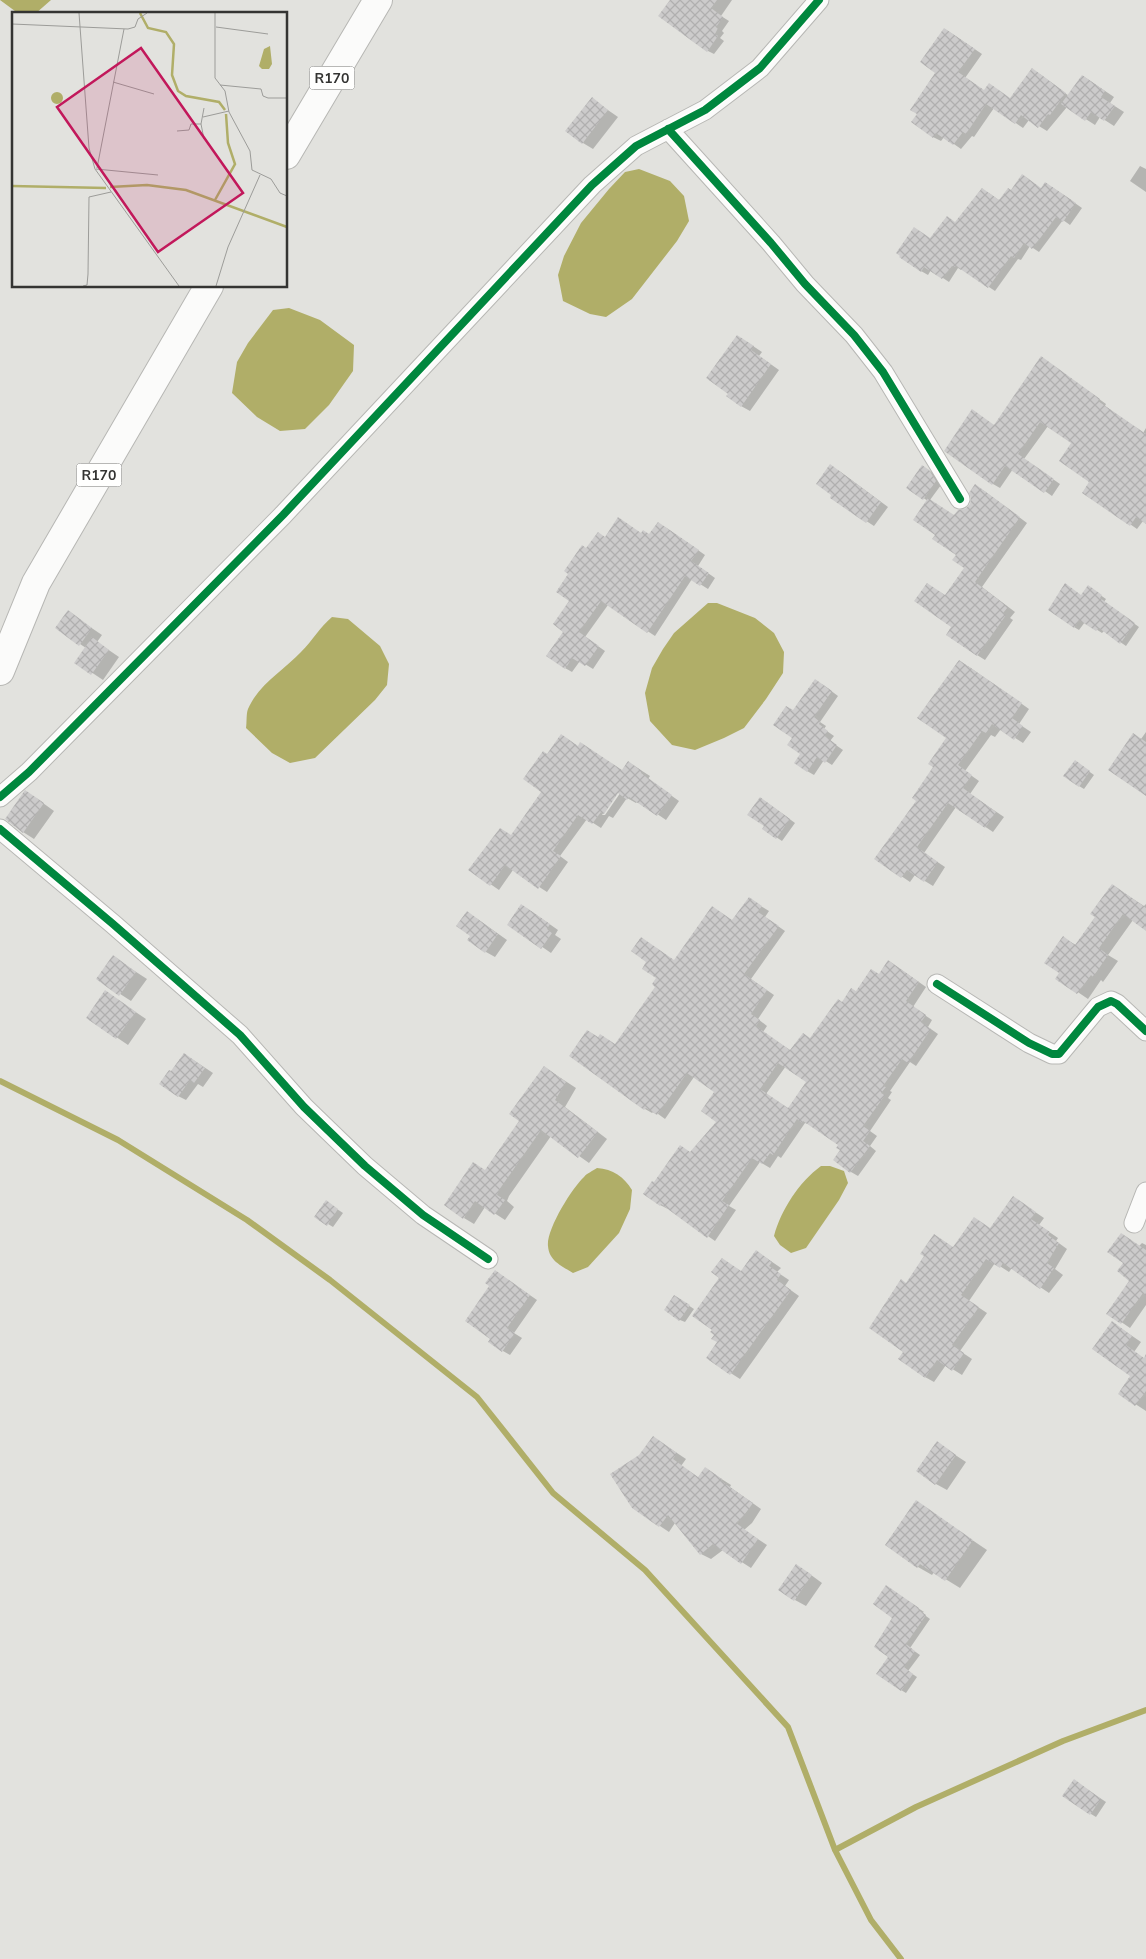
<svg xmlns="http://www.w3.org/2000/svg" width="1146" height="1959" font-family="'Nunito Sans',sans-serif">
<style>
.water{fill:#b0ae68}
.shadow{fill:#0003;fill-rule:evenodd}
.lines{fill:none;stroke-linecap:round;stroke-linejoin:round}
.stream{stroke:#b0ae68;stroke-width:6}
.building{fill:url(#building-cross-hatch);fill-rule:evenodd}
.street-casing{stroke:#b7b7b4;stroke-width:21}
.primary-casing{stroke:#b7b7b4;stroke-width:30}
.street{stroke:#fbfbfa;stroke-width:19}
.primary{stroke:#fbfbfa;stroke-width:28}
.cycleway-casing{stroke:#fffffe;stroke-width:11}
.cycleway{stroke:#00873e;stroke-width:8}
.labels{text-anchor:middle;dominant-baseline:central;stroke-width:4;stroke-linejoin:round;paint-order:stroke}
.shield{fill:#fffffe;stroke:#71716f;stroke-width:1}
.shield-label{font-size:14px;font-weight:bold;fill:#343432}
.inset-river{fill:none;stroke:#b0ae68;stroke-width:2.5}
.inset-road{fill:none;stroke:#9c9c99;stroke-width:1}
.view{fill:#c2185b;fill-opacity:0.15;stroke:#c2185b;stroke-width:2.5}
.inset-edge{fill:none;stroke:#343432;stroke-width:2.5}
</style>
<defs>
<pattern id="building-cross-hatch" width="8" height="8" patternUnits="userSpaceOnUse" patternTransform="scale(1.25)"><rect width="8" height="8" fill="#cccbcb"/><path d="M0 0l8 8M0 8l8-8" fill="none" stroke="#b0afaf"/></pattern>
</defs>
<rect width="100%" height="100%" fill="#e2e2de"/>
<path class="water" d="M0,0H51L35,14H19Z
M639,169L670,181L684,196L689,221L677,241L632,299L606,317L590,314L563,301L558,275L564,256L581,223L609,189L625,172Z
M289,308L320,320L354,345L353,371L329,405L305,429L280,431L257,417L232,393L237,362L248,343L273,310Z
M708,603H717L755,618L774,633L784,652L783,673L766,699L744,728L724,738L695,750L672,745L650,721L645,693L652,668L663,649L674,633Z
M332,617L348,619L380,646L389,664L387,685L375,700L315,758L290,763L272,753L246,728C247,722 246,714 248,709C258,685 284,670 301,652C313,640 320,627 332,617Z
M821,1166H830L844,1171L848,1183L839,1200L806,1248L791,1253L780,1245L774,1236C781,1210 799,1182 821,1166Z
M597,1168C613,1169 624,1177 632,1190L630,1209L619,1233L588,1267L573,1273C562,1266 549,1261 548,1246C546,1230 572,1188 584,1177C587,1173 593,1171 597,1168Z"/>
<path class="shadow" d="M671,0H732L721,16L729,21L722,31L724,33L720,38L724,41L714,54L708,51Z
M945,29L982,54L965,78L984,91L1011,99L1040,74L1069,96L1083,76L1114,97L1110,103L1124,112L1114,126L1100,117L1095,125L1067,107L1047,131L1029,120L1023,128L994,108L974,137L972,136L961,149L944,137L941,141L933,137L918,114L937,73Z
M592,99L618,117L593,149L583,143Z
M1140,166L1146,169V192L1130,181Z
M1052,187L1082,208L1070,225L1063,220L1039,252L1030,246L1021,260L1018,259L995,291L962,269L961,270L958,268L949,282L931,270L928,275L921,271L931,239L956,223L989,193L1000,201L1011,191Z
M747,342L762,352L759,356L779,370L750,411L741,406Z
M1048,362L1106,404L1105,406L1143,433L1146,428V517L1137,529L1084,492L1091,481L1073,443L1048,426L1024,459L1060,484L1052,496L1013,469L1000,488L993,484L995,426Z
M927,469L934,474L941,485L930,500L954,516L966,510L983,490L1027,523L982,587L1015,612L1010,618L1013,620L985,660L977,655L953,627L946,596L966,568L957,555L936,535L928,501L907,487Z
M838,470L888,507L874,526L831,498Z
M665,527L705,555L698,566L715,578L708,589L692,579L655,636L608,605L585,637L605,651L593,669L580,661L572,672L565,668V631L571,601L587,550L605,538L642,534L650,535Z
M1093,590L1106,599L1104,602L1139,627L1126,646L1104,631L1102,633L1085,622L1079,630L1074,627L1082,596Z
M68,612L102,635L97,642L119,657L103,680L76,662L86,648L56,628Z
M968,666L1029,709L1019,724L1031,732L1023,743L1001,729L995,737L991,735L965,771L979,781L970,794L1004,817L993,832L956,807L924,853L945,867L933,886L915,875L910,882L876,859L918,801L935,767L948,738Z
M822,684L838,696L820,722L826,726L824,729L834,736L830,741L843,750L832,765L824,760L814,775L807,771L794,738L793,711Z
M1146,732V794L1141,739Z
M579,747L622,771L628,762L650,776L648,779L679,801L666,820L638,801L636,803L627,798L613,818L609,816L601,828L587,819L560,856L568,862L547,892L513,870L499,890L470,870L512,836L543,791L548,755ZM621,788L623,789L605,815H602Z
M1080,765L1094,775L1084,789L1079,786Z
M36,798L54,811L34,839L23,832Z
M765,801L795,823L782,841L764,829L766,826Z
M1112,885L1144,906L1146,904V929L1133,920L1108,955L1118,961L1103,982L1101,980L1088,999L1057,978L1060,973L1063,938L1076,945L1096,916Z
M756,903L769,911L765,917L785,931L751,979L774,995L758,1019L767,1026L763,1032L791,1051L811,1039L842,1003L879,975L896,966L926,987L913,1007L932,1020L928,1027L938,1034L916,1066L910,1062L890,1091L892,1092L888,1098L891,1100L870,1131L877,1136L870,1146L876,1151L858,1176L851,1172L840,1145L811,1125L805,1123L781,1158L778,1156L770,1168L760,1162L729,1206L736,1210L715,1241L668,1208V1209L660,1205L655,1184L691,1153L717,1122L716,1092L694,1077L665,1119L654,1111L652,1113L645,1109L570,1056L598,1038L615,1045L675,961ZM786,1066L808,1082L789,1109L766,1094Z
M531,911L558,930L555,935L561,939L551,953L509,924Z
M476,918L507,940L495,957L486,952L472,935Z
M113,957L147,979L131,1001L97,979Z
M106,992L146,1019L128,1045L88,1018Z
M192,1059L213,1073L203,1087L198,1084L186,1100L178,1096L171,1073Z
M544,1067L576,1088L565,1107L607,1139L589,1163L551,1136L509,1196L507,1201L514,1207L505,1220L485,1207L474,1224L464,1218L485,1171L520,1121Z
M1013,1197L1044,1218L1039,1225L1058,1238L1056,1241L1067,1249L1055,1269L1063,1275L1049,1293L1012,1268L1009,1272L995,1263L969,1301L987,1313L960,1351L972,1359L962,1375L946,1365L934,1382L925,1377L904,1351L907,1284L954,1248L991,1229Z
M331,1205L343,1213L333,1227L328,1224Z
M1142,1243L1146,1245V1305L1130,1328L1108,1313L1131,1281L1139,1246Z
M756,1251L781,1268L777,1272L789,1280L785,1286L799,1296L740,1379L707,1358L718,1342L742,1272Z
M502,1276L537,1300L514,1333L522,1338L510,1355L503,1351Z
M679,1299L694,1309L685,1322L680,1320Z
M1122,1329L1141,1342L1134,1352L1146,1360V1411L1120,1394L1132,1376Z
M662,1443L686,1459L681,1466L699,1478L706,1469L731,1485L730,1487L761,1509L752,1523L744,1530L767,1545L751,1568L723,1550L711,1559L701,1554L675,1523L669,1532L633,1508Z
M937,1443L966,1462L947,1490L936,1484Z
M916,1502L987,1550L960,1588L934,1572L932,1575L918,1567L886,1544Z
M807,1572L822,1583L806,1606L795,1600Z
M891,1590L924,1612L922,1613L930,1619L910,1648L920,1655L908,1671L917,1677L906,1693L901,1690L890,1657L894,1617Z
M1079,1784L1106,1802L1096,1817L1091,1814Z"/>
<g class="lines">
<path class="stream" d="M0,1081L118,1140L247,1220L330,1280L477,1397L553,1493L645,1570L788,1727L835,1850L871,1920L901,1959
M835,1850L916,1807L1063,1741L1146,1710"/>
</g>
<path class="building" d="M670,0H717L711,8L723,17L716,27L718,28L715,34L718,36L707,52L658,16Z
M944,28L975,49L958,72L984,90L989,83L1010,98L1032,68L1066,93L1050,115L1048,114L1038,128L1021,115L1015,124L986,104L966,134L963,132L953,145L936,133L933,138L911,122L917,114L910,110L935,73L920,62Z
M1082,75L1105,91L1101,97L1115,106L1104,121L1091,112L1085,121L1061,104Z
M592,97L608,110L582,144L565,131Z
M1022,174L1041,188L1045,182L1076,203L1063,222L1056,217L1032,249L1024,243L1014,258L1011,256L988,288L956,266L954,267L952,266L942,279L924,267L921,272L899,257L900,256L896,253L914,227L930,238L947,216L955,222L982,188L999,200L1008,188L1011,190Z
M737,335L754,346L751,350L771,364L741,407L726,396L728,394L706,378Z
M1041,356L1100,399L1098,401L1146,434V524L1136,517L1130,526L1082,493L1089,482L1059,461L1071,443L1040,422L1018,454L1054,479L1044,493L1005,466L992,485L944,451L972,409L994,425Z
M830,464L881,502L866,523L830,498L831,495L816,484Z
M922,465L929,470L936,481L923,500L906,488Z
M975,484L1020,517L975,582L1008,607L1003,613L1006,615L977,656L946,635L951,627L914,601L927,583L945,595L964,568L952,560L956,555L932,539L935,535L913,520L928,498L954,515L958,510L965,509L970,504L971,498L969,493Z
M618,517L641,533L643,530L649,534L658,522L699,550L691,561L709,573L700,586L685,576L647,633L601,601L579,632L599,646L585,666L572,658L565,669L546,656L563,632L553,624L569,601L556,592L568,574L564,571L582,545L586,548L598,532L605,537Z
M1065,583L1081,595L1088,585L1102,595L1100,598L1135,623L1120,644L1099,628L1096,631L1079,620L1074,628L1048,610Z
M68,610L92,628L79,646L55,628Z
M92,637L109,650L91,675L74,663Z
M959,660L1022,703L1012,718L1023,726L1014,740L992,724L986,733L982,731L958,765L972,775L963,788L996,812L985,828L948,803L917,847L938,862L924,882L907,870L901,878L874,859L916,801L912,798L933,767L928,764L946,738L917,718Z
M815,679L832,691L814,717L820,722L819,724L828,731L825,736L837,745L825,763L817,757L807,772L794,763L800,754L787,745L792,738L773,725L786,706L793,710Z
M1133,733L1146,742V796L1108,770Z
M561,734L578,746L580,742L622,770L628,761L642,771L641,773L672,795L657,816L629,797L627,800L618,793L604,814L601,812L592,824L578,815L553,851L561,856L538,889L505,865L490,886L468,870L500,828L511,835L541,792L523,779L543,751L547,754Z
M1075,760L1090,771L1079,787L1063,776Z
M25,790L44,803L23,833L5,819Z
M760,797L790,819L776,839L762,829L764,826L747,815Z
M1112,884L1146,908V931L1123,914L1099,948L1108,955L1093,977L1091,975L1077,994L1055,979L1059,973L1044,963L1063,936L1075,945L1095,917L1090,914Z
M749,897L762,906L758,912L779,926L744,974L767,990L751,1014L760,1020L756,1026L790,1050L803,1033L810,1038L838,999L842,1002L851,988L856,991L871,969L879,974L888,960L919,982L906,1001L926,1015L921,1022L931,1029L908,1063L902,1059L883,1086L886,1087L881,1093L885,1095L863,1126L870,1131L863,1141L870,1146L850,1173L833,1160L840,1150L836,1148L838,1145L803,1121L802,1123L797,1119L773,1155L770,1153L762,1164L752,1158L722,1201L729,1205L707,1238L661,1204L660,1206L643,1194L652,1181L654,1182L680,1145L690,1152L716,1122L701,1111L714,1092L687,1073L657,1115L646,1108L644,1110L569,1056L587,1030L598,1037L600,1034L615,1044L655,987L652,984L656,978L642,969L646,962L631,951L641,937L674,960L712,906L732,920ZM778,1063L806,1082L788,1108L760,1089Z
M521,904L550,924L547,929L552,933L541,949L507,925Z
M467,911L498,934L485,953L467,940L470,936L456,926Z
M113,955L136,972L119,996L96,979Z
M105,990L136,1012L116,1039L86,1018Z
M184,1053L205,1068L194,1083L190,1080L178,1097L159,1084L169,1070L171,1071Z
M544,1066L566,1082L555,1100L598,1132L578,1158L541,1130L499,1190L497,1195L505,1200L494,1215L475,1201L463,1219L444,1205L473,1162L485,1170L519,1121L509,1114Z
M1013,1196L1036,1212L1031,1219L1050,1232L1048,1235L1059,1243L1047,1263L1054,1268L1040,1289L1003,1263L1000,1268L986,1259L961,1295L979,1307L952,1345L964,1353L952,1371L937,1360L925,1378L898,1359L903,1352L869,1328L901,1279L906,1283L924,1256L920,1254L934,1234L953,1247L974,1217L990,1228Z
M326,1200L338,1209L327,1226L314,1217Z
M1121,1233L1146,1250V1296L1143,1293L1121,1324L1106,1314L1129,1281L1117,1271L1123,1263L1107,1252Z
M756,1250L772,1262L769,1266L781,1274L777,1280L791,1290L730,1375L706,1358L717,1342L711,1339L714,1335L710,1332L712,1330L692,1316L719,1278L711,1272L722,1258L741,1271Z
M495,1270L530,1295L507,1328L515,1333L502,1352L488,1342L490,1339L465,1321L489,1286L485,1283Z
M674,1295L690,1305L679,1321L664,1310Z
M1112,1321L1132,1336L1126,1345L1144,1358L1146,1354V1391L1135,1406L1118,1394L1130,1376L1092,1349Z
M653,1436L677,1453L673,1459L698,1477L705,1467L722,1479L721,1481L753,1503L742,1518L736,1523L758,1539L741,1564L713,1544L700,1555L668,1515L659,1527L632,1508L610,1474L639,1455Z
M937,1441L956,1455L935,1485L916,1471Z
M916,1500L973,1540L945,1581L920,1564L917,1568L885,1545Z
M796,1564L812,1575L794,1601L778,1590Z
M886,1585L919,1608L918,1609L926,1615L906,1644L915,1651L904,1667L913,1674L901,1691L876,1674L888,1657L874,1647L892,1618L873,1604Z
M1074,1779L1101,1799L1090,1815L1062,1796Z"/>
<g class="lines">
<defs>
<path id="street" d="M668,129L771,243L805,284L854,335L883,372L960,499
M0,797L29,772L283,515L592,185L636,146L705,110L760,68L819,0
M0,829L113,924L240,1035L304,1107L365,1166L423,1215L488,1259
M937,984L1029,1043L1052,1054H1059L1098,1007L1111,1001L1117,1004L1146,1031
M1134,1223L1146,1192"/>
<path id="primary" d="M286,155L378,0
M0,671L36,583L209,286"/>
</defs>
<use href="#street" class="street-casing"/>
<use href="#primary" class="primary-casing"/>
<use href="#street" class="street"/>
<use href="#primary" class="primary"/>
<defs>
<path id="cycleway" d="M668,129L771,243L805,284L854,335L883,372L960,499
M0,797L29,772L283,515L592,185L636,146L705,110L760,68L819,0
M0,829L113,924L240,1035L304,1107L365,1166L423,1215L488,1259
M937,984L1029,1043L1052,1054H1059L1098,1007L1111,1001L1117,1004L1146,1031"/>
</defs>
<use href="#cycleway" class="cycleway-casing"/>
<use href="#cycleway" class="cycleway"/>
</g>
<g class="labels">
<g class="shield">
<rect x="309.5" y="66.5" width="45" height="23" rx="4"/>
<rect x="76.5" y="463.5" width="45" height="23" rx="4"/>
</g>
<g class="shield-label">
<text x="332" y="78">R170</text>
<text x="99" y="475">R170</text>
</g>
</g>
<g transform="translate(12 12)">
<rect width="275" height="275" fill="#e2e2de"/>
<path d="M258,34L260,52L257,57H250L247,54L252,37ZM39 86a6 6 0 1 1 12 0a6 6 0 1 1-12 0Z" fill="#b0ae68"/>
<path class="inset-river" d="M128,1L136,16L154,20L162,32L160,63L166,79L174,84L207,90L213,98M0,174L94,176M98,175L135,173L174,178L275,215M203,188L223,152L216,131L214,102"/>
<path class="inset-road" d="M67,1L77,136L83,157L167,274M203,1V66L213,79L217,100L238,139L240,158L259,167L268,181L275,184M0,12L116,17L123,15L126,7L135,1M204,15L256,22M101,70L142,82M208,73L249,77L251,84L256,86H275M192,96L189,112L192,127M191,105L217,99M165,119L177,118L179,112H189M85,156L112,17M84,157L146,163M71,274L75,273L76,262L77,185L99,180M204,274L216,235L248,163"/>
<path class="view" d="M129,36L231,181L146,240L45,95Z"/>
<rect width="275" height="275" class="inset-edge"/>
</g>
</svg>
